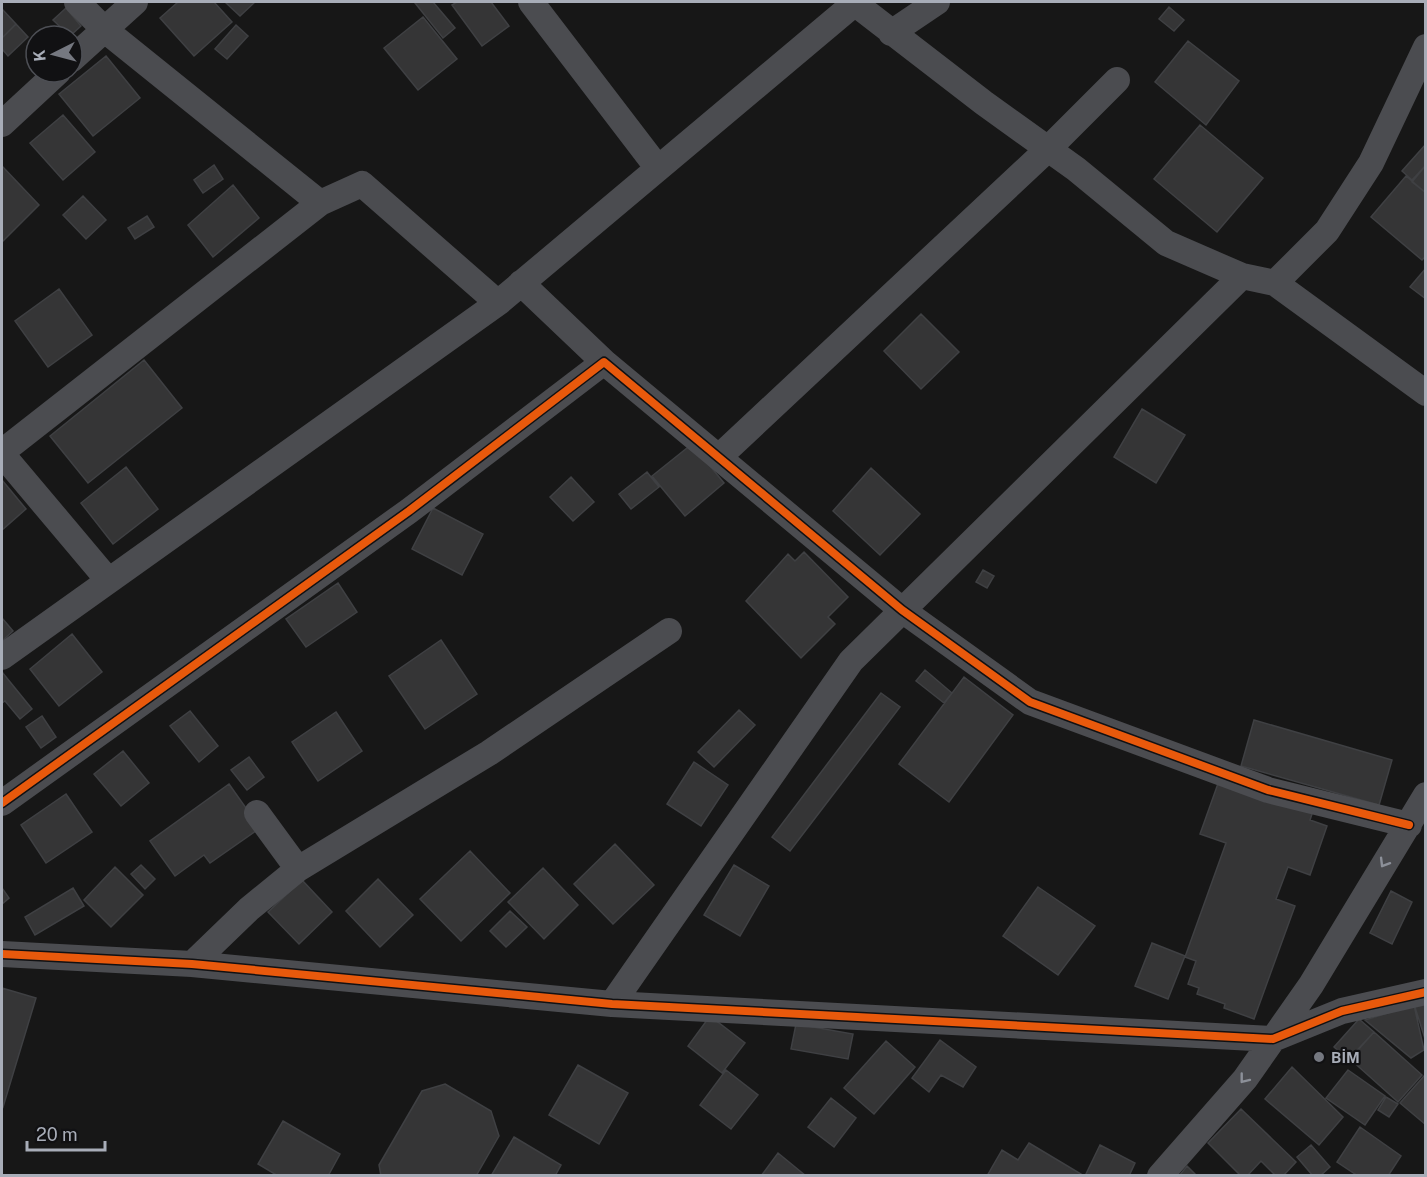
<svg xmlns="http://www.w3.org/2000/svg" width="1427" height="1177" font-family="'Public Sans',sans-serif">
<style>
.building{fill:#353536;stroke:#3f4043;stroke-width:1.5}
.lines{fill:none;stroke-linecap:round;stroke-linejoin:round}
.minor{stroke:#4b4c50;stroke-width:26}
.cycleway-casing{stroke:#111113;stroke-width:11}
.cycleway{stroke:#e8590c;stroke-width:8}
.oneway{stroke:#8c9099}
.poi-dot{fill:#757880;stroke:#111113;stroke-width:2}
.labels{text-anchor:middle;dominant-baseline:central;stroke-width:4.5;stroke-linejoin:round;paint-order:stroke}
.poi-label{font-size:15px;font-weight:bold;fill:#a8adb8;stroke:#111113;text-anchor:start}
</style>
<rect width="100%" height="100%" fill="#171717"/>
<path class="building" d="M178,2H214L232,22L194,56L160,18Z
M225,2H255L240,16Z
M417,2H433L455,28L443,38L415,3Z
M457,2H491L509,26L482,46L452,5Z
M1169,7L1184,20L1174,31L1159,19Z
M66,8L81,26L70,36L53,20Z
M2,9L16,24L2,38Z
M423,17L457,59L418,90L384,48Z
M16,24L28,37L8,56L2,49V38Z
M236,25L248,36L227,59L215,49Z
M1188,41L1239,81L1206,125L1155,82Z
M106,56L140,98L93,136L59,94Z
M63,115L95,152L63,180L30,143Z
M1200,125L1263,178L1217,232L1154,179Z
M1426,144V165L1412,180L1402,171Z
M214,165L223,179L203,193L194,180Z
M1426,165V193L1412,182Z
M2,166L39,205L2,242Z
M1406,176L1426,193V256L1422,260L1371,217Z
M233,185L259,218L213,257L188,225Z
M83,196L106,220L86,239L63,215Z
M147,216L154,227L135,239L128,228Z
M1426,268V299L1410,287Z
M59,289L92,335L48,367L15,321Z
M921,314L959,352L921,389L884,351Z
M144,360L182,408L88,483L50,436Z
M1142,409L1185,435L1156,483L1114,457Z
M692,444L724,483L685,516L652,476Z
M126,467L158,509L113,544L81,503Z
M871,468L920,514L880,555L833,511Z
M647,472L659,487L631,509L619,494Z
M571,477L594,502L573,521L550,497Z
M2,480L26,509L2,530Z
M433,508L483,534L462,575L412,549Z
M804,552L848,597L828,617L835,624L801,658L746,601L788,554L795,561Z
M983,570L994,576L987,588L976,582Z
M338,583L357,612L306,647L286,619Z
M2,618L13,631L2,641Z
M72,634L102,672L59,706L30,669Z
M441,640L477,694L425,729L389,676Z
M925,670L952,693L944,703L916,681Z
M2,672L32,709L20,719L5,701L2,703Z
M964,677L1013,715L949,802L899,764Z
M881,693L900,707L790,851L772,837Z
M739,710L755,725L714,767L698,752Z
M190,711L218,746L199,762L170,726Z
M336,712L362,751L318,781L292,742Z
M42,716L56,737L41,748L26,727Z
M1254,720L1392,760L1379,805L1241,766Z
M123,751L149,783L121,806L94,774Z
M249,757L264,777L247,790L231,770Z
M694,762L728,785L701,826L667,804Z
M1220,778L1313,811L1310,820L1327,826L1310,875L1288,867L1276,899L1295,906L1254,1019L1224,1008L1225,1004L1197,994L1199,988L1188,984L1196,961L1185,957L1226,843L1200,834Z
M229,784L260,828L210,863L204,855L175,876L150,841Z
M66,794L92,832L46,863L21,825Z
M615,844L654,885L613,924L574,884Z
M470,851L510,893L461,941L420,899Z
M141,865L155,879L145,889L131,874Z
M734,865L769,886L740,936L704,915Z
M115,867L143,895L111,927L84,900Z
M543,868L578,905L544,939L508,902Z
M378,879L413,915L380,947L346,911Z
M302,880L332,912L299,944L268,912Z
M1038,887L1095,926L1058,975L1003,936Z
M2,888L9,898L2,904Z
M73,888L84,906L35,935L25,917Z
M1391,891L1412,902L1392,944L1370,933Z
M510,911L527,927L506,947L490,931Z
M1152,943L1185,956L1168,999L1135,986Z
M2,988L36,998L3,1107L2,1106Z
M1426,1001V1042L1414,1004Z
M1414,1005L1424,1050L1411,1058L1365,1020Z
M710,1016L745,1043L722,1073L688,1046Z
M1359,1019L1374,1032L1348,1060L1334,1047Z
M796,1024L853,1034L848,1059L791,1049Z
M1374,1032L1422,1075L1398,1102L1350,1059Z
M940,1040L976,1067L963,1087L941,1075L929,1092L912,1078Z
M886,1041L915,1067L874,1114L844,1088Z
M578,1065L628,1093L599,1144L549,1115Z
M1292,1067L1343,1117L1319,1145L1265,1099Z
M726,1070L758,1095L731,1129L700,1105Z
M1348,1070L1385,1096L1365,1125L1326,1098Z
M1424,1076H1426V1125L1400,1103Z
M445,1084L491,1111L499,1136L476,1176H381L379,1165L422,1091Z
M1386,1097L1398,1104L1389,1117L1378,1110Z
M831,1098L856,1118L834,1147L808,1127Z
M1241,1109L1296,1162L1283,1176H1276L1261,1161L1247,1176H1241L1208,1143Z
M283,1121L340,1154L328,1176H278L258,1164Z
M1360,1127L1401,1156L1388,1176H1358L1337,1162Z
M514,1137L561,1165L555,1176H491Z
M1029,1143L1081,1174L1080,1176H987L1002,1150L1018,1160Z
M1100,1145L1135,1163L1129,1176H1085Z
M1311,1145L1330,1167L1320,1176H1313L1297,1157Z
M778,1153L806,1176H761Z
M1187,1166L1197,1176H1179Z"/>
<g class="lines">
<path class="minor" d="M531,2L657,167
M853,2L984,103L1076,169L1166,243L1242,276L1275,283L1426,393
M891,33L937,2
M72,59L135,2
M2,124L58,72
M320,203L362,184L498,303L855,3
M521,283L604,362
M1275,283L1327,231L1371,163L1426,47
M2,452L320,203L105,30L77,2
M2,454L108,580
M719,457L1048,149L1117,80
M2,657L498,303
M2,803L409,511L604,362L902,610L1030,702L1268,790L1409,825
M257,813L298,869
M2,954L192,964L612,1004L1273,1039L1342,1011L1426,992
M192,964L249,909L298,869L489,753L669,631
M612,1004L851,661L1242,276
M1160,1176L1245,1079L1311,985L1426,795"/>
<defs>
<path id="cycleway" d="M2,803L409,511L604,362L902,610L1030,702L1268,790L1409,825
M2,954L192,964L612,1004L1273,1039L1342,1011L1426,992"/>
</defs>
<use href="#cycleway" class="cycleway-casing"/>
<use href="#cycleway" class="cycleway"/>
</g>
<defs><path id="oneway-chevron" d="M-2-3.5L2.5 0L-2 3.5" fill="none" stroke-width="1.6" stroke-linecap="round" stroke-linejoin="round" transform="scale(1.5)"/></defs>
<g class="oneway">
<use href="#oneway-chevron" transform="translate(1384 863) rotate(121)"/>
<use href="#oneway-chevron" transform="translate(1244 1079) rotate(128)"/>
</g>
<circle class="poi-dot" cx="1319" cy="1057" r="6"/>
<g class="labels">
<g class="poi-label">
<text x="1331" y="1057">BİM</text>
</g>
</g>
<rect width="1427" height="1177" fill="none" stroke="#a8adb8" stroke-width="6"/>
<g transform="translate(54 54) rotate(264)"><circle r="28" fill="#111113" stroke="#4d4f55" stroke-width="1.5"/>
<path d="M0-4.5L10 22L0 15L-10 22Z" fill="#757880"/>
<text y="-9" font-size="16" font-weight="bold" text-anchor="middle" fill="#a8adb8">K</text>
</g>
<path d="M27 1141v9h78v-9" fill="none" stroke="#a8adb8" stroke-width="3"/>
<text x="36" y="1141" font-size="18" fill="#a8adb8" stroke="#111113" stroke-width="4.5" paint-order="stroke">20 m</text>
</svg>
